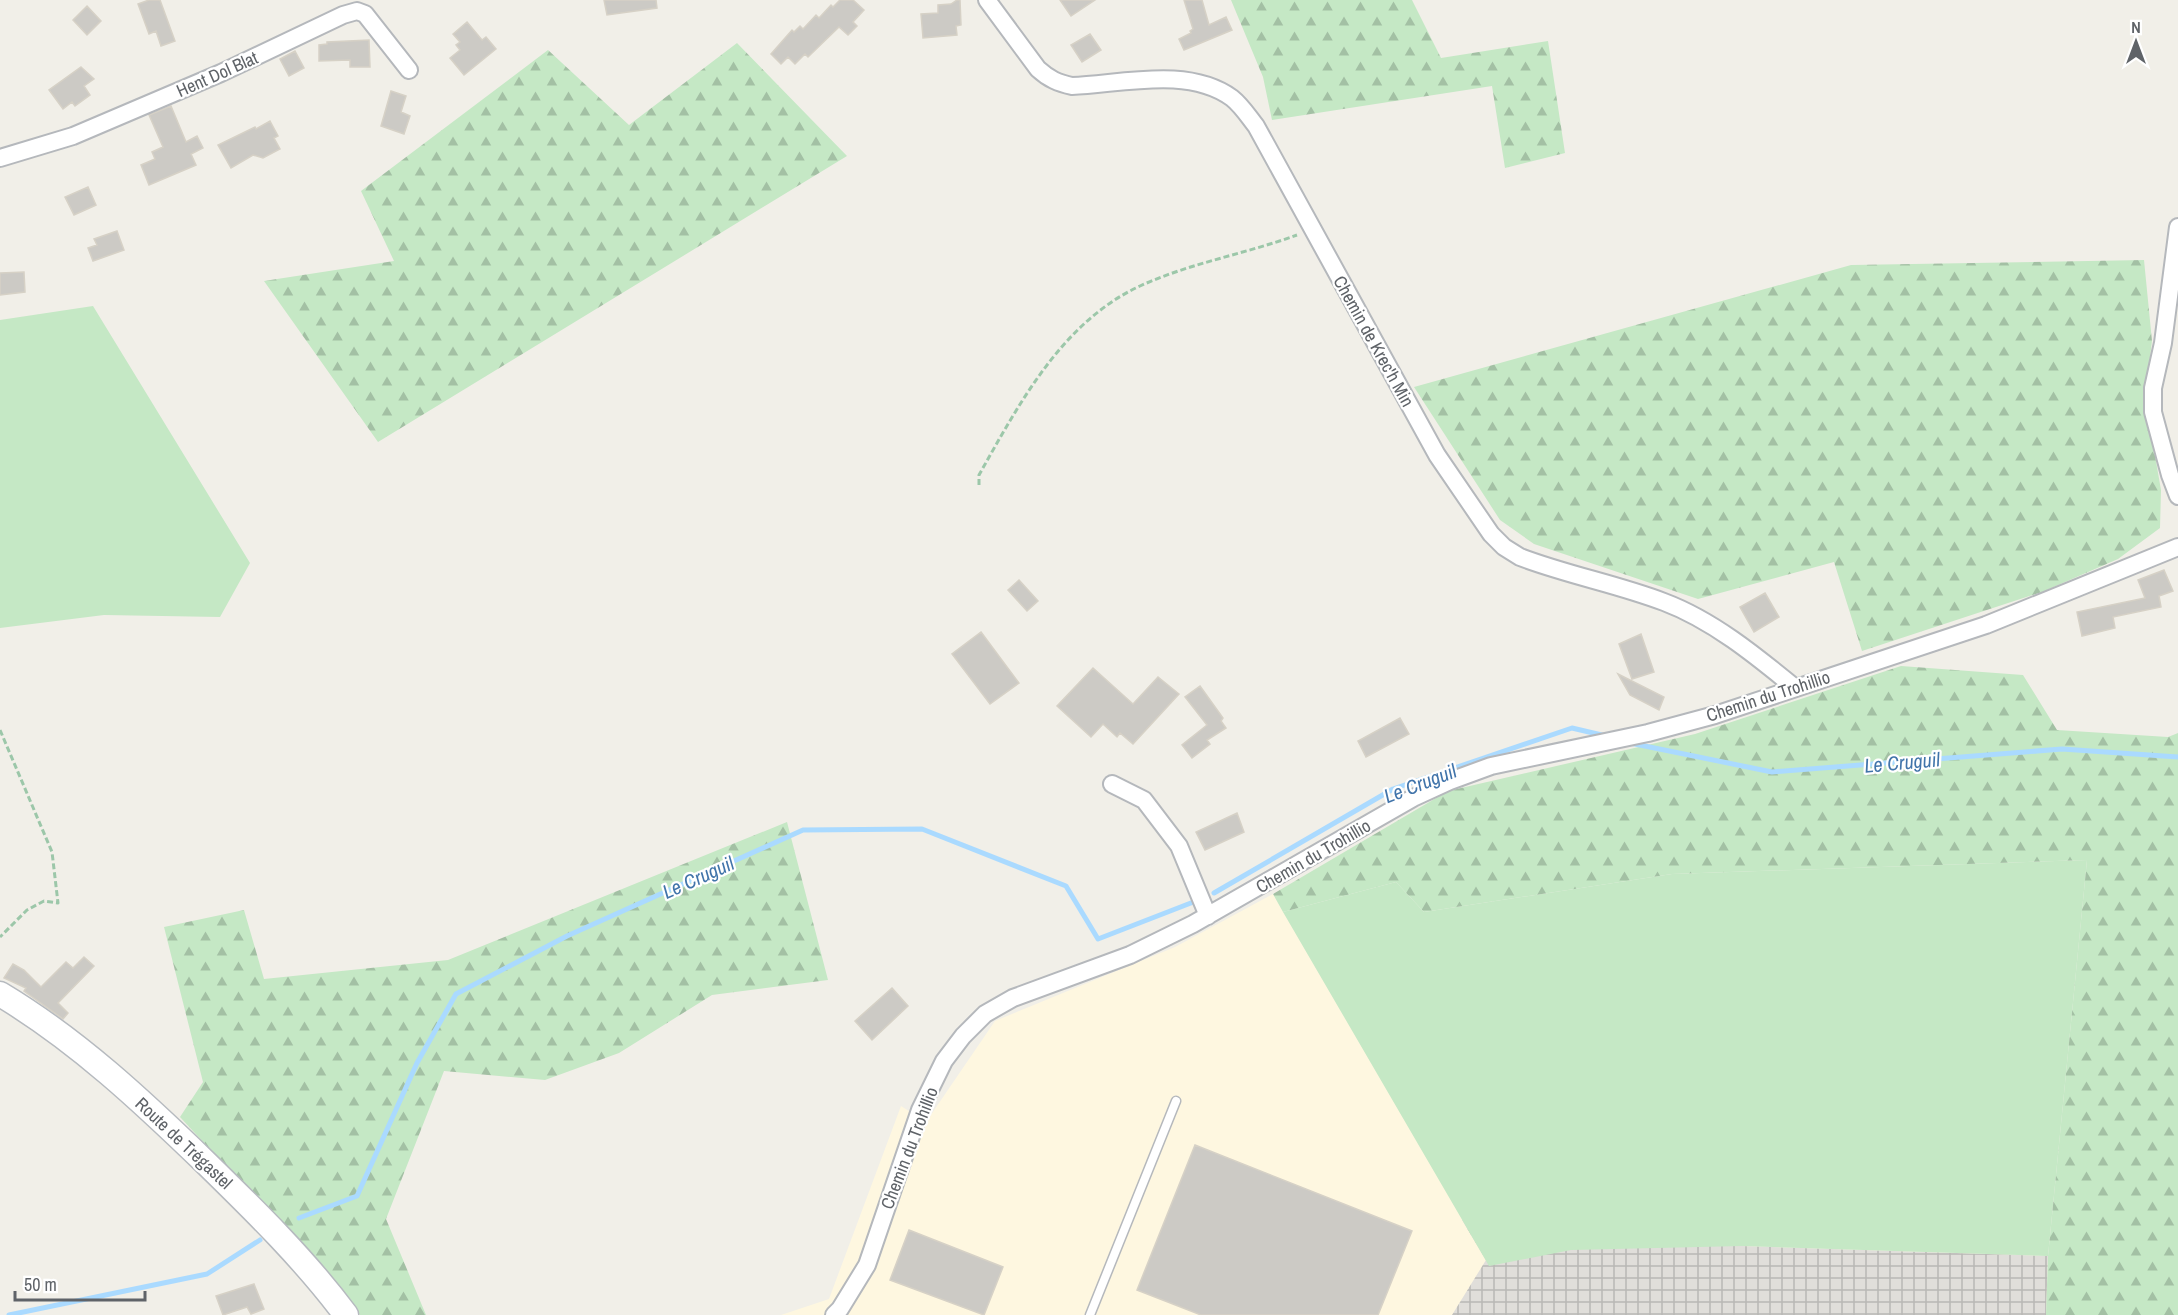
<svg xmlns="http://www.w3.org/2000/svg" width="2178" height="1315" font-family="'Archivo Narrow',sans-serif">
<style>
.commercial{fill:#fef7e0}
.industrial{fill:url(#industrial-grid)}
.grass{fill:#c5e8c5}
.forest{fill:url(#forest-firs)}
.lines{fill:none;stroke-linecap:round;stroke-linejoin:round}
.stream{stroke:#aadaff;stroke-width:5}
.building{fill:#cccac5;stroke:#d6d1c6;stroke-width:1.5}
.service-casing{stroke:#b5b8bc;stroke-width:11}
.minor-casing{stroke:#b5b8bc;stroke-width:20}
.secondary-casing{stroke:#b6babf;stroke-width:27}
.path{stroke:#9cc7a9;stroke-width:3;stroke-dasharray:6 3;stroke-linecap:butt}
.service{stroke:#fff;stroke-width:8}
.minor{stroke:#fff;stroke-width:16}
.secondary{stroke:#fff;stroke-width:24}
.labels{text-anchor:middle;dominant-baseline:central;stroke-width:4.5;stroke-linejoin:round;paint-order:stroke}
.street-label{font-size:18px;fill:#5f6368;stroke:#fff}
.water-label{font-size:20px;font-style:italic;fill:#4174aa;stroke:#fff}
</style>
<defs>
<pattern id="industrial-grid" width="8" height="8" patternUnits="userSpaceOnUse" patternTransform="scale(1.5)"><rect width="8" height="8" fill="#e0deda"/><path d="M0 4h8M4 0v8" fill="none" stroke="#b9b8b5"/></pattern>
<pattern id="forest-firs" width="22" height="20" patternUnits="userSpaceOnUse" patternTransform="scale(1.5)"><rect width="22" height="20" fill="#c5e8c5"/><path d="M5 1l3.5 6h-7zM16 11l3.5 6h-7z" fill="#a3c0a4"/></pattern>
</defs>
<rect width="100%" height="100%" fill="#f1efe8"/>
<path class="commercial" d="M1273,894L1489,1265L1742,1246L2048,1256L2046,1315H781L829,1299L901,1106L926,1122L995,1021L1175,947Z"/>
<path class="industrial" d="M1462,1220L1742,1246L2048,1256L2046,1315H1452L1486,1260Z"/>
<path class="grass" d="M93,306L250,563L220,617L104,615L0,628V320Z
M2087,860L2048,1256L1742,1246L1571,1250L1489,1266L1283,912L1396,882L1424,912L1672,874Z"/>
<path class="forest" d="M1231,0H1412L1441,58L1548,41L1565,153L1505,168L1492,86L1272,120L1263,77Z
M737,43L847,156L378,442L264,281L394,261L361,191L548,50L629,125Z
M2144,260L2152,341L2145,398L2161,490L2160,528L2118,559L2042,592L1862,651L1834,562L1698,599L1534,544L1500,520L1414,387L1851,265Z
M1901,666L2023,675L2057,730L2168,737L2178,733V1315H2046L2048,1256L2087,860L1672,874L1424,912L1396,882L1283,912L1273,894L1448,791L1695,734Z
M787,822L828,980L712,995L619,1053L545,1080L444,1071L386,1219L426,1315H360L337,1287L180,1117L203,1082L164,927L244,910L264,979L448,960Z"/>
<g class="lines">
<path class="stream" d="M1630,743L1772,772L2062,749L2178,757
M1214,893L1393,789L1572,728L1606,736
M299,1218L357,1196L417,1063L456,994L567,936L803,830L922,829L1066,886L1098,939L1196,901
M9,1315L207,1274L260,1240"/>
</g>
<path class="building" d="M149,0H160L175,41L161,46L156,31L149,34L138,4Z
M604,0H656L657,8L607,15Z
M840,0H853L864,10L853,22L857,26L848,35L839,27L808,57L805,54L795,64L788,57L781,64L771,54L792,30L794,32L800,26L803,29L816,15L819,18L831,5L833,7Z
M957,0H960L961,25L956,26L957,35L923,38L921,14L938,13V5L951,4Z
M1060,0H1095L1071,16Z
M1184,0H1202L1209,25L1226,17L1232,30L1184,50L1179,39L1191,33L1190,31L1193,29Z
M87,6L101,21L87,35L73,20Z
M467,22L482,40L486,37L496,49L464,75L450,58L460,50L456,45L460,42L453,34Z
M1090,34L1101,50L1082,62L1071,45Z
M369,40L370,67H350V60L319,61V45L327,44V42Z
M295,51L304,68L289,76L280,59Z
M81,67L94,79L84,86L90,95L75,106L72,102L63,109L49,90Z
M391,91L406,96L401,112L410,116L404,134L381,126Z
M171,106L186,142L197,136L203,148L191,154L196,165L149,185L141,165L155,159L152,152L163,147L149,115Z
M270,121L278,136L274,138L280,149L263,158L253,155L231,168L218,145L255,127L256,129Z
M88,187L96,205L74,215L65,197Z
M117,231L124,250L93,261L88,248L97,245L94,239Z
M24,272L25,292L0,295V273Z
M2164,570L2173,591L2159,596L2161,607L2113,617L2115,628L2082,636L2077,612L2145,598L2138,580Z
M1019,580L1038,601L1027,611L1008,590Z
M1765,593L1779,617L1754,632L1740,607Z
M981,632L1019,683L990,704L952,654Z
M1641,634L1654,672L1632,679L1619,644Z
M1093,668L1133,704L1158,677L1179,694L1133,744L1120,733L1117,737L1103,724L1091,737L1057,706Z
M1618,674L1664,697L1659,710L1630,695Z
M1200,686L1223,718L1221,721L1226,728L1207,740L1210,744L1192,758L1182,745L1207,725L1185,697Z
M1400,718L1409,734L1366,757L1358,741Z
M1237,813L1244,832L1205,850L1196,832Z
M84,957L94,966L58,1003L68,1013L63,1019L24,991L26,988L4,978L13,964L24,970L41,987L66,962L73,968Z
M892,988L908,1006L872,1040L855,1021Z
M1195,1145L1412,1231L1378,1315H1201L1137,1290Z
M909,1230L1003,1267L984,1315L890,1280Z
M254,1284L264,1309L251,1314L247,1307L223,1315L216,1296Z"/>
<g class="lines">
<defs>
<path id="service" d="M1090,1315L1176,1101"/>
<path id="minor" d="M987,0L1038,69C1049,79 1058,83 1072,86C1122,84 1188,66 1232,98C1242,106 1248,116 1256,126L1437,455L1491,534L1504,547L1520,557C1567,575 1617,584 1664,602C1712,620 1755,655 1794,687
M0,158L73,136L221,73L343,15L357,11L365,14L409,70
M2178,227L2163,343L2153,388V412L2170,475L2178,496
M1112,784L1144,800L1179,846L1208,916
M834,1315L840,1309L867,1265L920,1110L944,1061L963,1036L985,1014L1013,998L1130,955L1193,924L1413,798L1450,781L1491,766L1648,733L1715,715L1986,625L2178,547"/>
<path id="secondary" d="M0,994C77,1040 143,1102 207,1164C256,1212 305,1260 346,1315"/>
</defs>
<use href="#service" class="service-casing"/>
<use href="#minor" class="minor-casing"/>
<use href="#secondary" class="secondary-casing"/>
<path class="path" d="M979,485V475C1019,404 1062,322 1140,286C1190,263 1245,254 1297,235
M0,730L52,852L58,903L44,901L27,910L0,937"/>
<use href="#service" class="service"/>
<use href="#minor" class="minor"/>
<use href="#secondary" class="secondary"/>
</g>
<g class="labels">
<g class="street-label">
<text transform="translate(217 74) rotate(-24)">Hent Dol Blat</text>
<text transform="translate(1374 341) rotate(61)">Chemin de Krec'h Min</text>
<text transform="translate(1768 696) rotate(-18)">Chemin du Trohillio</text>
<text transform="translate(1313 856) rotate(-30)">Chemin du Trohillio</text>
<text transform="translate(184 1143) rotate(43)">Route de Trégastel</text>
<text transform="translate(909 1148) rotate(-69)">Chemin du Trohillio</text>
</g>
<g class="water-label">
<text transform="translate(1902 762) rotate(-5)">Le Cruguil</text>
<text transform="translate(1420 783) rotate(-21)">Le Cruguil</text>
<text transform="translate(698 877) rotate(-24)">Le Cruguil</text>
</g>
</g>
<g transform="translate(2136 42)" stroke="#ffffff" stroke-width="4.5" paint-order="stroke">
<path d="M0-4.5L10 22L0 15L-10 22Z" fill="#5f6368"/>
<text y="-9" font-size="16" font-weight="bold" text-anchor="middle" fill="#5f6368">N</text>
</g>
<path d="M15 1291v9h130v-9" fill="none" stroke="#5f6368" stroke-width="3"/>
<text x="24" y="1291" font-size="18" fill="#5f6368" stroke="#ffffff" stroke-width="4.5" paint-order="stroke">50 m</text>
</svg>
